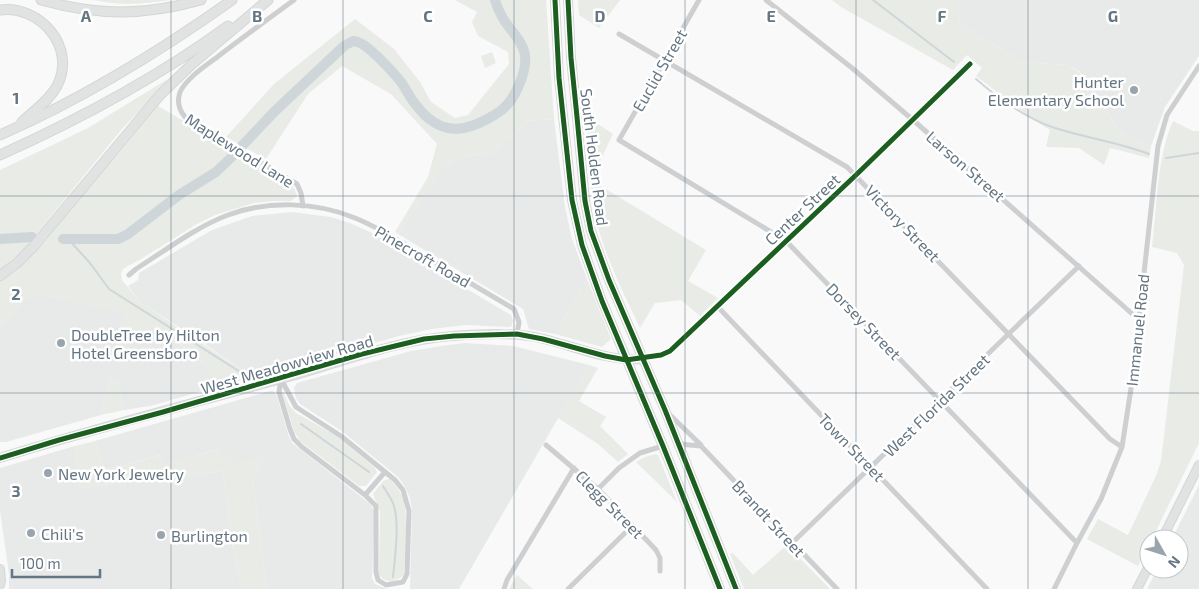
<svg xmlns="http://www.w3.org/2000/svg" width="1199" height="589" font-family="'Exo 2',sans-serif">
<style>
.built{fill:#e8e9e9}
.green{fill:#e8ebe6}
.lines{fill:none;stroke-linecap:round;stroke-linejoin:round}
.stream{stroke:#ced6d9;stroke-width:2}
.river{stroke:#ced6d9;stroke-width:10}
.secondary-casing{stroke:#d5d6d7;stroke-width:10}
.primary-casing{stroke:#d5d6d7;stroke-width:10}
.highway-casing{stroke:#d5d6d6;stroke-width:11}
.street{stroke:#cecfd0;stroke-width:5}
.secondary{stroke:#e1e2e2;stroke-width:8}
.primary{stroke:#e1e2e2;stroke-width:8}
.highway{stroke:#e1e2e2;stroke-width:9}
.cycleway-casing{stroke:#fff;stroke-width:8}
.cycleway{stroke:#1b5e20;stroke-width:5}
.grid{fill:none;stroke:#657683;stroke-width:1;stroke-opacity:0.55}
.poi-dot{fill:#99a4ac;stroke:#fff;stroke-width:2}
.labels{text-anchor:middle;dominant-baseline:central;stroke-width:5;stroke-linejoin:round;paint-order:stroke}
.street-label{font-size:16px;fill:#657683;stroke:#fff}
.poi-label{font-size:16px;fill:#657683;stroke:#fff;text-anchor:start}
.grid-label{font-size:16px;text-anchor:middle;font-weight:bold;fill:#657683;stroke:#fff;stroke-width:5;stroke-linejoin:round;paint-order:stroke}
</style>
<rect width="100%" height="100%" fill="#f9f9f9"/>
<path class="built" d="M958,0H1199V56L1165,107L1151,146L1123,135L1080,72L1068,65L1024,62L960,25Z
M554,119L565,207L572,239L587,279L555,334L529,329L523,309L398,234L445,166L455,159L493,152L529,121Z
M292,212L331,217L350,223L372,233L511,315L513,321L511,327L465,325L432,329L399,336L250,378L245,372L196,338L141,303L128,286L138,280L139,273L212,230L252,216Z
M37,294L124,312L113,362L133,337L154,326L195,355L214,376L217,387L150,406L124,410L119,383L110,377L101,415L6,442H0V327L26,297Z
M465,343L513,346L589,365L459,589H410L412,509L410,498L404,485L398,477L343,432L300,404L296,398L294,388L297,383L411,351L441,346Z
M270,391H273L277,396L289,437L292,443L369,503L372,507L374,511V521L372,578L375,584L387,589H267L253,478L263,464H234L223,458L219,449L164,465L160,455L105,470L95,441Z
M75,446L80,488L130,481L137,482L223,471L233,550L242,589H9V574L0,511V468Z
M1199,485V589H1147L1157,569H1179V539H1172Z"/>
<path class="green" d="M94,0H170C145,4 119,6 94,0Z
M455,0H546L554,119L529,121L493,152L455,159L446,165L398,234L395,232L428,177L437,144L391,94L342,66L308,94L266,159L226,137L274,84L355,19L394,49L420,82L431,102L455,118L468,115L509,64L508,52L478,36L472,22L477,12Z
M578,0H620L599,28L579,15Z
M832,0H958L960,25L1024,62L1068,65L1080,73L1123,135L1151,146L1149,158L1110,148L1104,165L1079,148L1046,147L1050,130L1035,121L976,76L982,68L967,55L953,70L841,7Z
M492,52L496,63L485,68L481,56Z
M166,80L167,82L122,129L25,248L0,270V170L88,128Z
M158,106L278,176C286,181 295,186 297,196L291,201H274L254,203L215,215L197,224L141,259L128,266L123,269L121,274L122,280L141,303L245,372L250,378L217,387C208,359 177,342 154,326L133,337L113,363L123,312L37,294L26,297L0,327V281L16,271L44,243L109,163L121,151Z
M586,116L613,134L591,180L706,250L688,281L718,298L700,316L681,300L655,303L640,328C621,288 601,249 593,205C588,176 588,145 586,116Z
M1173,121L1193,131H1199V443L1152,539H1149V545L1138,566L1087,539L1098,519L1128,535L1156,476L1161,461L1184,265L1177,253L1152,247C1157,208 1157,156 1173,121Z
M587,279L611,339L602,347L555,334Z
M589,365L598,368L579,401L606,417L600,426L628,454L618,462L598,444L558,418Z
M110,377L119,383L124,410L101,415Z
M283,391L289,405L296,413L337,436L375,468L377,472L366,486H359L300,441L294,431L282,392Z
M95,441L105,470L161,455L164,465L220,449L223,458L230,456L234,464L261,456L263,464L253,478L267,589H242L233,550L223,471L137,482L130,481L80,488L75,446Z
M655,454L658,455L677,502L636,462L645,457Z
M389,479C396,484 402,494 404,502C408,517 405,558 404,574C397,583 385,584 379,574L380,511L373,494L383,481Z
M787,545L830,589H744L730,554L733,553L753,575Z
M517,575L533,589H509Z"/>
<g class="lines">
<path class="stream" d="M873,0L954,62
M976,79C999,99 1025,118 1055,128C1086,138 1118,142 1149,154
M1166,158L1199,153
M68,239L90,263L109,289L245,375
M301,424L369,472
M383,486C386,491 390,497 393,503C400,521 395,557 393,577"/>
<path class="river" d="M242,146L274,112L344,46L353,41C363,42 370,50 378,57C386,65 394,73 401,82C406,89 410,98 416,105C441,138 467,133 499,112C509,105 514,97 519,85C539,39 506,39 495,0
M0,239L32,237
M63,239H118L128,234L179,195L216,172L238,151"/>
<defs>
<path id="secondary" d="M555,0L559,78L572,200L582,245L602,301L663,446L720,589
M568,0L571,58L577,117L585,201L591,231L609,280L665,410L736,589
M0,458C96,428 194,403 292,376C345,361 398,340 453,336C483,334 515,332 544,339C577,347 609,362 643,359
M1162,539L1199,465
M1137,589L1149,566"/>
<path id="primary" d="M0,569L1,580L0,585"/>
<path id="highway" d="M41,0C99,16 143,16 201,0
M0,10C40,5 77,47 57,86C49,101 34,110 22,122
M0,135C82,99 159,52 232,0
M0,155C80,119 157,78 228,26
M0,276L17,263L34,246L160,95L192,64L268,0"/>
</defs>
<use href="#secondary" class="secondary-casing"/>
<use href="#primary" class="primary-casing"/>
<use href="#highway" class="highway-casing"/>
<path class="street" d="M294,0C268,19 242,38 216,58C204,67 187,78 180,92C177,101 179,110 185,117L297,184L301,193L303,206
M699,0L619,140L786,241L1077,543
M766,0L852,68L913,120L1138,319
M619,34L847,167L1110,439L1122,447
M129,275L136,269C166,250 196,227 228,215C268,200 317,202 355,218C380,228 403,243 426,257C455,274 485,292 514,309L519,322L517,334
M717,306L987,589
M643,359L661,355L670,351L856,175L970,64
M281,379L296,407L341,436L395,480L403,490L409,511L407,574L403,582L386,585L378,580L376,572V506L365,495L302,447L294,439L290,429L279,392Z
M668,413L701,445
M679,444L701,446L837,589
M546,445L598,489L656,550L660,558V571
M598,489L619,468L640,453L663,446
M365,495L385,472
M792,543L1079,266
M504,589L507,580L574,468
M568,589L632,526
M1054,589L1077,543L1101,499L1122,447L1132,382L1158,146L1167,115L1199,66"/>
<use href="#secondary" class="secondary"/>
<use href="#primary" class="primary"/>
<use href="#highway" class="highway"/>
<defs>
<path id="cycleway" d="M555,0L559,78L572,200L582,245L602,301L663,446L720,589
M568,0L571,58L577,117L585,201L591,231L609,280L665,410L736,589
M0,458L59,440L163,412L362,354L424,339L454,336L517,334L543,339L605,356L626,360L661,355L670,351L856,175L970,64"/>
</defs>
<use href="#cycleway" class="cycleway-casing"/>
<use href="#cycleway" class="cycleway"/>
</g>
<path class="grid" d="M171,0V589M343,0V589M514,0V589M685,0V589M856,0V589M1028,0V589M0,196H1199M0,393H1199"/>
<g class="poi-dot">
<circle cx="1134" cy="90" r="5"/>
<circle cx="61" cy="343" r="5"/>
<circle cx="48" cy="473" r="5"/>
<circle cx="31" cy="533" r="5"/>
<circle cx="161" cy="535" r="5"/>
</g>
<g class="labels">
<g class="street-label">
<text transform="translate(659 70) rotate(-60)">Euclid Street</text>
<text transform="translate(240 150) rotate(32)">Maplewood Lane</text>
<text transform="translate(595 157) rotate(83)">South Holden Road</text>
<text transform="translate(966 166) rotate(41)">Larson Street</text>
<text transform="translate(802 209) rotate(-43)">Center Street</text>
<text transform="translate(903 223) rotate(46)">Victory Street</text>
<text transform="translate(423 256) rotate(30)">Pinecroft Road</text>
<text transform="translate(864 321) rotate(46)">Dorsey Street</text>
<text transform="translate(1137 330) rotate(-84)">Immanuel Road</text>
<text transform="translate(287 364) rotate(-16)">West Meadowview Road</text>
<text transform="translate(936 405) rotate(-44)">West Florida Street</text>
<text transform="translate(852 447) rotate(46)">Town Street</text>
<text transform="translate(610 504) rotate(45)">Clegg Street</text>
<text transform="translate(769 518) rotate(47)">Brandt Street</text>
</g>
<g class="poi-label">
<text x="1124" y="81" text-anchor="end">Hunter<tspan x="1124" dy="18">Elementary School</tspan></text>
<text x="71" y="334">DoubleTree by Hilton<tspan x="71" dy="18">Hotel Greensboro</tspan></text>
<text x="58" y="473">New York Jewelry</text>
<text x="41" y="533">Chili's</text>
<text x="171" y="535">Burlington</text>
</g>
</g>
<g class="grid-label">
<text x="86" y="22">A</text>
<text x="257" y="22">B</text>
<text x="428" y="22">C</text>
<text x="600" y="22">D</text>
<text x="771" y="22">E</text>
<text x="942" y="22">F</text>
<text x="1113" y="22">G</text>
<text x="16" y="104">1</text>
<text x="16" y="300">2</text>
<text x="16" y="497">3</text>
</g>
<g transform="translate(1164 554) rotate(129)"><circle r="24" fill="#ffffff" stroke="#c1c8cd"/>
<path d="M0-4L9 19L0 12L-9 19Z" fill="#99a4ac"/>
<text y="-8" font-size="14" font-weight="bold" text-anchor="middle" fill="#657683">N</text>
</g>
<path d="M12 569v8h88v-8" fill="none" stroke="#657683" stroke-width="2.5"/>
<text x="20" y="569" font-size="15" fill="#657683" stroke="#ffffff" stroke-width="4" paint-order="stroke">100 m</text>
</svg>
